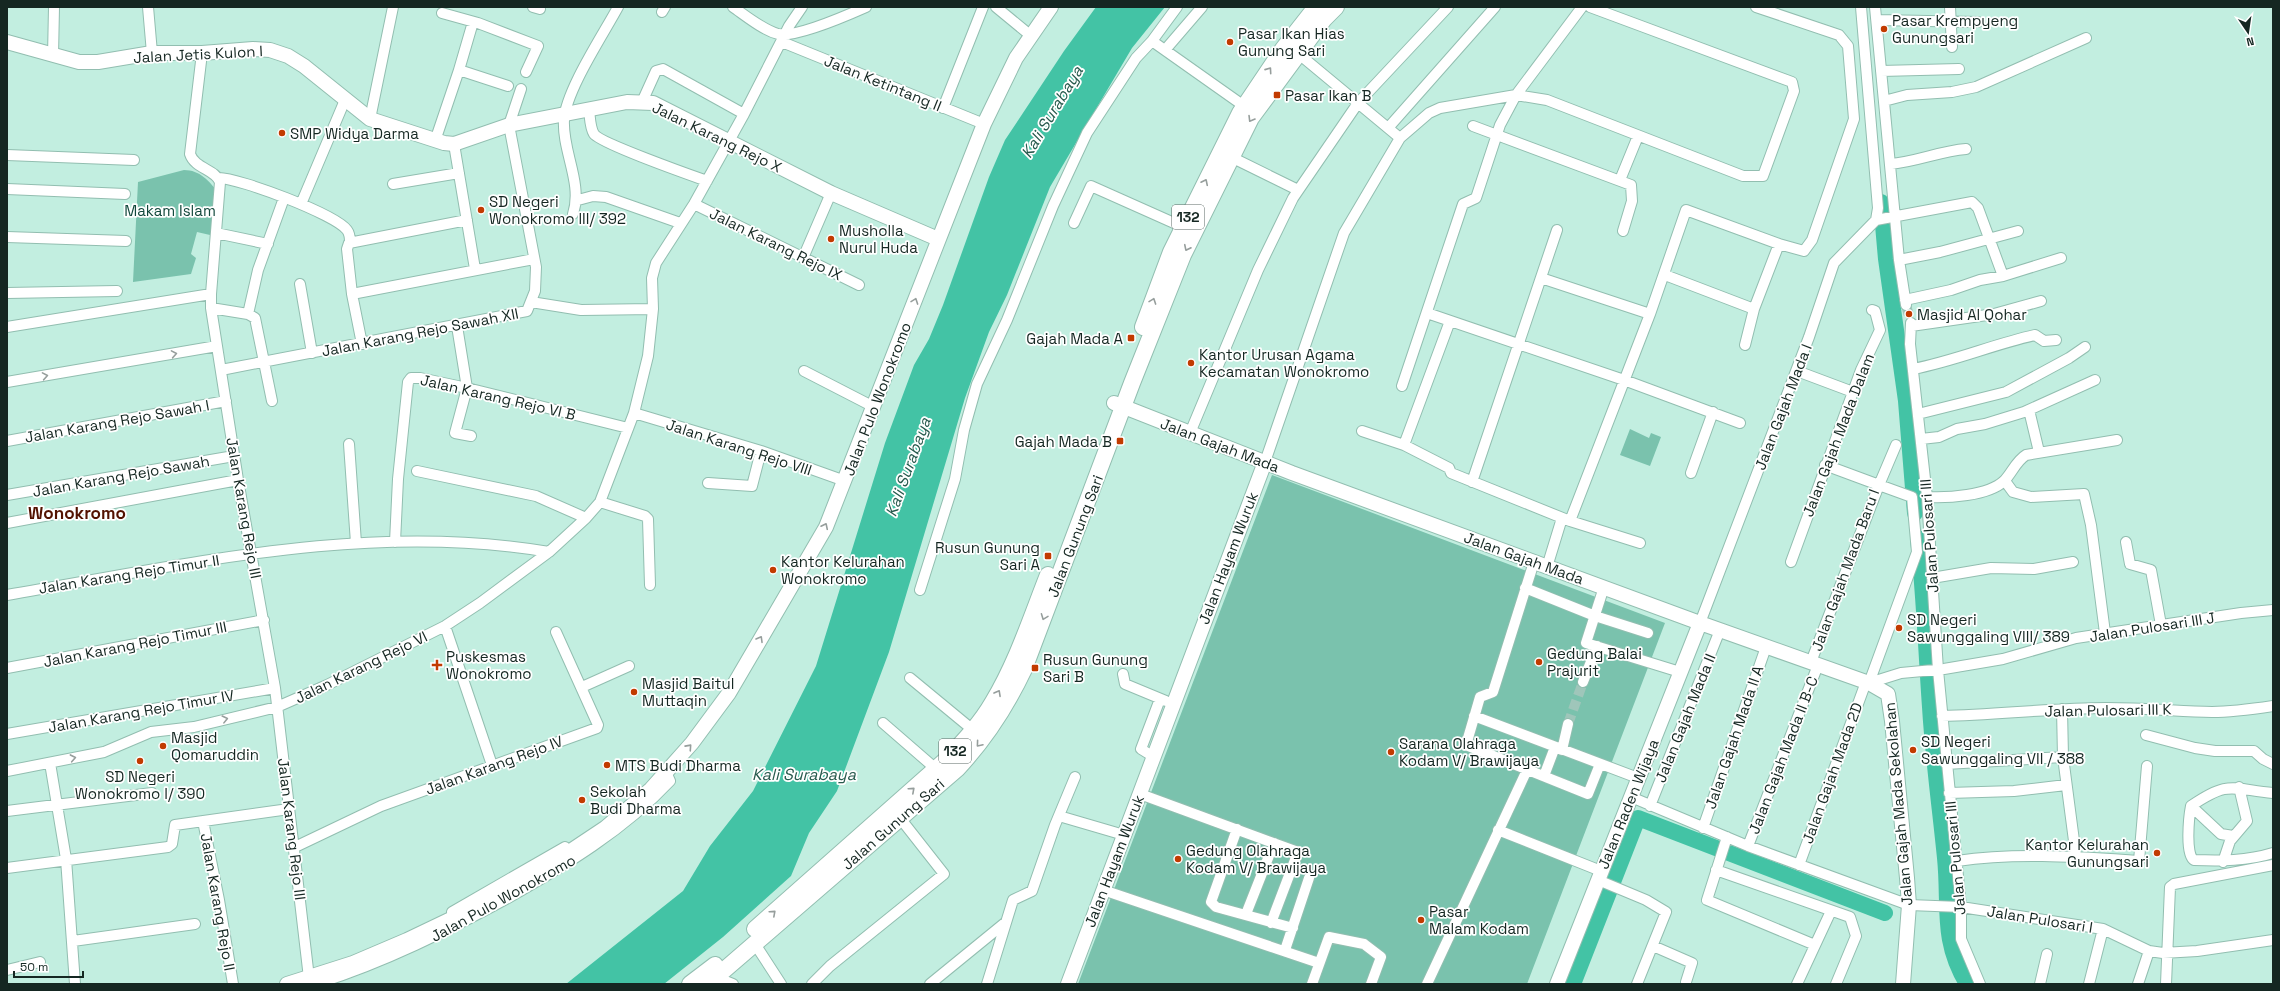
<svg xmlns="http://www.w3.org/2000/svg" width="2280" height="991" font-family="'Space Grotesk',sans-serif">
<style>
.green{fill:#7ac2ad}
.water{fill:#43c3a5}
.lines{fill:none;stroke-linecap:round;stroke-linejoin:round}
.river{stroke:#43c3a5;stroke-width:16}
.street-tunnel{stroke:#9fc6ba;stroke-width:10;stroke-dasharray:10 5;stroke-linecap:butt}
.street-casing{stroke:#92beb0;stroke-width:12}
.secondary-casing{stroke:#92beb0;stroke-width:16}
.primary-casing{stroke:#92beb0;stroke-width:18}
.street{stroke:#fff;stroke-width:10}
.secondary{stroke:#fff;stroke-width:14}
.primary{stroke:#fff;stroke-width:16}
.oneway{stroke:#969e9c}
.poi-dot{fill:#c23b00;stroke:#fff;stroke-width:1.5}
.labels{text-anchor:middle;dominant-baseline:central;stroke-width:3.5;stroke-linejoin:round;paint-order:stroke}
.shield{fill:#fff;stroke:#5b6864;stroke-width:1}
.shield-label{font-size:14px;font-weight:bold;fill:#152722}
.poi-label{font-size:15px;fill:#152722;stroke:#fff;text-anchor:start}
.street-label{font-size:15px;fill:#152722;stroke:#fff}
.park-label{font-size:15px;fill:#12483c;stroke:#fff}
.water-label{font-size:16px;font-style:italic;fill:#275a4d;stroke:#fff}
.quarter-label{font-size:17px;font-weight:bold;fill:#521200;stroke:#fff}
</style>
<rect width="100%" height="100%" fill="#c2eee0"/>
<path class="green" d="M184,170C200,170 209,181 218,192L210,235L197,232L191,254L196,258L191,274L133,282L138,182Z
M1630,429L1649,438L1651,433L1661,437L1650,466L1620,455Z
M1272,475L1665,623L1527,984H1078Z"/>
<path class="water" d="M1096,7H1165L1132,48L1050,187L1007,295L989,332L965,398L889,652L837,791L809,833L791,876L723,937L664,984H566L683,891L710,846L753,791L816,666L885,443L914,365L929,339L943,305L989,177L1005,140L1064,51Z"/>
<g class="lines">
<path class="river" d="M1881,202L1886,259L1906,401L1915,513
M1918,538C1924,594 1926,650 1930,707C1933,757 1940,808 1945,858C1950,906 1940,939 1967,984
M1573,984L1638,818L1885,913"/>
<path class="street-tunnel" d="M1906,305L1911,323
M1568,724L1583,682"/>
<defs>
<path id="street" d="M148,7L152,53
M533,7L540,9
M733,7C746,16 763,30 778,34C796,38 848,15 866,7
M996,7L1030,35
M1861,7L1878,208L1876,220
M1875,7L1899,260L1906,305
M1950,7L1952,47
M662,12L665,7
M442,13L478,23L538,46L526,72
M1877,20L1978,22
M1152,41L1244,106
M782,42L984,124
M1165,50L1202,7
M1294,50L1400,138
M202,53L190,154C195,169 215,169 220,182L211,294V308L238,480L275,688L309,978L314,983H319C385,962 447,931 508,898C566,865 624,830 670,781L666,772
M53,56L54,7
M459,70L473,22
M1881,71L1959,69
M1884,101L1907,95L1952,92L1976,87L2086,38
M642,102L656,71L663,69L744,114
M943,108L983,7
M589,110C590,117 590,128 594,134C600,143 690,175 707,181
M370,119L393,7
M1473,126L1631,185L1632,201L1623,231
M1388,128L1495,7
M435,141L459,70L508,86
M454,144L475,269
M7,155L134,160
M1231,157L1298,190
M1890,164C1916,162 1940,151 1966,149
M219,178C239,178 335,214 347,230C350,234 350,238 350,242
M1620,180L1638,136
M393,184L459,173
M7,189L125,194
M578,200L593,196L606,197L680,223
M301,204L345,100
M694,204L859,285
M573,214C583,183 562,151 564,120C566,90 603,35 618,7
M1074,223L1091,186L1183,227
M216,233L268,244
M7,237L126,241
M803,258L831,193
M1899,260L1940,252L2018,231
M1665,275L1754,309
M1541,278L1650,314
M300,284L312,353
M7,293L117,291
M352,294L534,259
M1905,300L1951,290L1980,280L2003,276L2061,258
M531,302L581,310L653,309
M211,308L248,314L255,318L272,401
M1427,313L1624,380L1740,423
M248,314L258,270L284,198
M1911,323L1910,344L1927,497L1938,670L1961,907V939L1980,984
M457,326L467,388L455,433L471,436
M1911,326L1994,314L2041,301
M7,327L211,294
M362,344L352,294L347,249L349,243L467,220
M1745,345L1754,309L1779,244
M1913,369C1955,361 1994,344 2035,335L2044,341L2056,340
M221,370L527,311L535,291L536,267L509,125L521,89
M804,371L872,406
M1797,371L1853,392
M7,382L217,346
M1402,386L1463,204L1476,198L1500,125L1516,95L1582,7
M2029,410L2039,452
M634,413L761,451L845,481
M1918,414L2006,392L2069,358L2085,347
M1362,431L1404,445L1449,468L1451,473L1570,521L1640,543
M1190,433L1258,270L1293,198L1358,103L1448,7
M1921,439L1939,437L1957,429L1985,424L2024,412L2095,380
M7,441L226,401
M349,444L356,543
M1404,445L1450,321
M1265,462L1344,233L1400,138L1429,113L1440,108L1516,95L1547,100L1743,176H1763L1794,91L1792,82L1590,7
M417,471L536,496L586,518
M1691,473L1713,412
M2005,481L2013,492L2031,497L2084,494L2091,525L2105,633
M1472,482L1557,230
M708,483L752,486L761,451
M7,495L234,456
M1927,497C1947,498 1988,496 2004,481C2012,473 2016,461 2026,455L2117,440
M600,502L645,516L648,519L650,585
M1570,521L1650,314L1686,210L1779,244L1804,251L1812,240L1854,119L1848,46L1839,35L1756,7
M7,523L238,480
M395,542L398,479L408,382L411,378H420L467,388L628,428
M2126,542L2130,564L2151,570L2161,625
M1534,562L1493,692L1480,697L1466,745L1588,794L1600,764
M1791,562L1861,370L1880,330L1875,311L1872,310
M1547,567L1562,518
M1932,578L1991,568L2034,569L2073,562
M1604,587L1586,643L1680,672
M1525,588L1595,616L1648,633
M920,590L955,479L964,430L977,384L1007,320L1053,206L1087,133L1136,58L1152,41L1177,7
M7,595C185,565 368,521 549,552
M1700,623L1809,337L1834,263L1876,220L1972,202L1978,208L2003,276
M445,626L492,765
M1811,662L1879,485L1825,465
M7,668L264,620
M1123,674L1125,684L1166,701
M910,678L973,730
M1583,682L1597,646
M1869,683L1901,673L1944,669L2003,659L2076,638L2241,613L2273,610
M1869,683L1917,552L1912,497L1879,485L1896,445
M582,687L629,666
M2062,709L2063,757L2076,856
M1474,716L1638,778
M1942,716C1997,715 2051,708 2106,708C2142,708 2177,711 2212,712C2233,712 2253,709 2273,706
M883,723L936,769
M7,734L275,688
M2146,735L2195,748L2215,751H2254L2263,759L2273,764
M1562,750L1568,724
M1154,757L1141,749L1160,699
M50,763L66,859L75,984
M1946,764L2063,757
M7,771L104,752L151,732L194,727L277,707L327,685L445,626L480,603L549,552L586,518L600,502L634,413L648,356L653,309L652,278L656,263L694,204L744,114L789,26L802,7
M1544,776L1555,747
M1949,793L2014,791L2066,785
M2273,793C2231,789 2229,780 2191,806C2189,816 2185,855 2194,860C2221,861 2247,861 2273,853
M1140,794L1298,852L1271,923
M1631,797L1748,846L1909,905L1961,907L2103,929L2149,951L2163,953L2197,951L2273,940
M1650,806L1720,630
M2191,806L2221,834L2233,836
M7,811L152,793
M1059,816L1124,835
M203,821L219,900L233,984
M1703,828L1766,647
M1237,829L1211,902L1216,907L1293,928
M1498,830L1601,871
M1727,837L1707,900L1815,945
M1748,846L1818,665
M295,847L381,806L597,728L598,725L556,632
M1957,861C2017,852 2079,857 2139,861L2147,766
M2223,862L2230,841L2247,821L2239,787
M1799,865L1866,682
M7,868L168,847L172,844L175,825L289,809
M1716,870L1850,917L1856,936L1836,984
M1598,880L1646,900L1666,912L1637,984
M1103,890L1319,963
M452,912L565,847
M1246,914L1274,843
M73,941L195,924
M755,944L781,984
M1653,946L1692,963L1686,982
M1285,950L1309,878
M7,970L40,962
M716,977L733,984
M812,984L830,966L944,874L900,818
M930,984L1006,922
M987,984L1013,900L1032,891L1055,825L1075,777
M1312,984L1329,937L1364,944L1381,957L1371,984
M1427,984L1527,770
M1797,984L1831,911
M2040,984L2047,954
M2089,984L2103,929
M2138,984L2149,951
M2166,984L2170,887L2174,884L2273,865"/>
<path id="secondary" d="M7,42L79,62H98L152,53H202L253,49L270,50L288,56L304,66L370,119L444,143L454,144L509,125L627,102L653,103L831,193L938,239
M1114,403L1292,473L1700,623L1869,683L1888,694L1892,721L1907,878L1909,905L1903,984
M287,984L353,963L407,940L474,908L542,870L605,828L651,789L692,743L729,693L826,527L984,124L1016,58L1051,7
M1068,984L1265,462
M1557,984L1700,623"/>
<path id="primary" d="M1143,327L1171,252L1240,113L1283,49L1316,7
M755,929L947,759C964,741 981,723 993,702C1017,662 1031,618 1048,575
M690,984L715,965
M708,984L957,769C986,738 1006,707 1024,669L1132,383L1183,255L1251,118L1324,19L1336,7"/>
</defs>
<use href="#street" class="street-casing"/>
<use href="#secondary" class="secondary-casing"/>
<use href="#primary" class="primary-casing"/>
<use href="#street" class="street"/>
<use href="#secondary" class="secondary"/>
<use href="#primary" class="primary"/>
</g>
<defs><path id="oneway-chevron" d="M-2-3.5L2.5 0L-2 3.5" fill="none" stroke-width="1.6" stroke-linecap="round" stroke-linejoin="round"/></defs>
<g class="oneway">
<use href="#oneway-chevron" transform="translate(1269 70) rotate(-55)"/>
<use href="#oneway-chevron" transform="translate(1251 119) rotate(121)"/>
<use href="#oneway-chevron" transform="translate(1205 182) rotate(-64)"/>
<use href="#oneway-chevron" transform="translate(1187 248) rotate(116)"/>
<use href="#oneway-chevron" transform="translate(915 301) rotate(-70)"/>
<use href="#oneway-chevron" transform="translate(1153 301) rotate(-70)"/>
<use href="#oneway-chevron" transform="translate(174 354) rotate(-10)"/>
<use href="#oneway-chevron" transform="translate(45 376) rotate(-10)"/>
<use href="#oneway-chevron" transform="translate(825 526) rotate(-64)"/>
<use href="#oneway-chevron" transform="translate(1044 617) rotate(111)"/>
<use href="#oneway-chevron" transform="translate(760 639) rotate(-60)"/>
<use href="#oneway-chevron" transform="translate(998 693) rotate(-61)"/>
<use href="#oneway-chevron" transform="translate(225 719) rotate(-14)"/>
<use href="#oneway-chevron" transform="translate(979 744) rotate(130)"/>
<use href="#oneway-chevron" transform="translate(689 747) rotate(-48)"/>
<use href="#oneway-chevron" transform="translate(73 758) rotate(-11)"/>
<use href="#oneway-chevron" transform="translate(912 790) rotate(-42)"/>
<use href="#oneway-chevron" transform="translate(773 913) rotate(-42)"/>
</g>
<g class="poi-dot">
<circle cx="1884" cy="29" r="4"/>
<circle cx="1230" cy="42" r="4"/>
<rect x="1273" y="91" width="8" height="8" rx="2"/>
<circle cx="282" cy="133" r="4"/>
<circle cx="481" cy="210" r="4"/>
<circle cx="831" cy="239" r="4"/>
<circle cx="1909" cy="314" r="4"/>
<rect x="1127" y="334" width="8" height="8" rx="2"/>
<circle cx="1191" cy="363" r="4"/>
<rect x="1116" y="437" width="8" height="8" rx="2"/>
<rect x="1044" y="552" width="8" height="8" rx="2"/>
<circle cx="773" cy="570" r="4"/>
<circle cx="1899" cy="628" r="4"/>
<circle cx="1539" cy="662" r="4"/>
<path d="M435 659h4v4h4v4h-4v4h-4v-4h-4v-4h4z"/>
<rect x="1031" y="664" width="8" height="8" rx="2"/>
<circle cx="634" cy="692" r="4"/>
<circle cx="163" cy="746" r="4"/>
<circle cx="1913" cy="750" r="4"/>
<circle cx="1391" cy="752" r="4"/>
<circle cx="140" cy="761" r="4"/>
<circle cx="607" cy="765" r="4"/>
<circle cx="582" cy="800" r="4"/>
<circle cx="2157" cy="853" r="4"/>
<circle cx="1178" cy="859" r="4"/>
<circle cx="1421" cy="920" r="4"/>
</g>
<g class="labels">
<g class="shield">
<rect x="1172" y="205" width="32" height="24" rx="3"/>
<rect x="939" y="739" width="32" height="24" rx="3"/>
</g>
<g class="shield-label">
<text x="1188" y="217">132</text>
<text x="955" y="751">132</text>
</g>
<g class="poi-label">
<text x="1892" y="20">Pasar Krempyeng<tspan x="1892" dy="17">Gunungsari</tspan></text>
<text x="1238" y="33">Pasar Ikan Hias<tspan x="1238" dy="17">Gunung Sari</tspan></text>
<text x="1285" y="95">Pasar Ikan B</text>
<text x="290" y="133">SMP Widya Darma</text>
<text x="489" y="201">SD Negeri<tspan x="489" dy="17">Wonokromo III/ 392</tspan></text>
<text x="839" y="230">Musholla<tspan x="839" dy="17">Nurul Huda</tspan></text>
<text x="1917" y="314">Masjid Al Qohar</text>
<text x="1123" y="338" text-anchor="end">Gajah Mada A</text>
<text x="1199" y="354">Kantor Urusan Agama<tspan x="1199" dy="17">Kecamatan Wonokromo</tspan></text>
<text x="1112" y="441" text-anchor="end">Gajah Mada B</text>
<text x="1040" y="547" text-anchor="end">Rusun Gunung<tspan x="1040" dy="17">Sari A</tspan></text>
<text x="781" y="561">Kantor Kelurahan<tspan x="781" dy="17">Wonokromo</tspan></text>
<text x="1907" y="619">SD Negeri<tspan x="1907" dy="17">Sawunggaling VIII/ 389</tspan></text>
<text x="1547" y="653">Gedung Balai<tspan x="1547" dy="17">Prajurit</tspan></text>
<text x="446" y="656">Puskesmas<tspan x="446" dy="17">Wonokromo</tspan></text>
<text x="1043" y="659">Rusun Gunung<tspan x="1043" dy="17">Sari B</tspan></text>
<text x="642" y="683">Masjid Baitul<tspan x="642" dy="17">Muttaqin</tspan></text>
<text x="171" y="737">Masjid<tspan x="171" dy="17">Qomaruddin</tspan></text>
<text x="1921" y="741">SD Negeri<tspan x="1921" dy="17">Sawunggaling VII / 388</tspan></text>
<text x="1399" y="743">Sarana Olahraga<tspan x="1399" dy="17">Kodam V/ Brawijaya</tspan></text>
<text x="615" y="765">MTS Budi Dharma</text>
<text x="140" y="776" text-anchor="middle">SD Negeri<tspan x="140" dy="17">Wonokromo I/ 390</tspan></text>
<text x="590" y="791">Sekolah<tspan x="590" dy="17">Budi Dharma</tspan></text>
<text x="2149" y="844" text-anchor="end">Kantor Kelurahan<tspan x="2149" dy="17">Gunungsari</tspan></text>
<text x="1186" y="850">Gedung Olahraga<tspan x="1186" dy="17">Kodam V/ Brawijaya</tspan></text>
<text x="1429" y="911">Pasar<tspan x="1429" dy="17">Malam Kodam</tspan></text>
</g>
<g class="street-label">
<text transform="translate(198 54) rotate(-3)">Jalan Jetis Kulon I</text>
<text transform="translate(883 83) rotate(22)">Jalan Ketintang II</text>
<text transform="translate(717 137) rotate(26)">Jalan Karang Rejo X</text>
<text transform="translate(776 244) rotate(26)">Jalan Karang Rejo IX</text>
<text transform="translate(420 332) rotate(-11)">Jalan Karang Rejo Sawah XII</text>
<text transform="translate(498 397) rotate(13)">Jalan Karang Rejo VI B</text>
<text transform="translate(877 399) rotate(-69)">Jalan Pulo Wonokromo</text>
<text transform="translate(1783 407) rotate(-69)">Jalan Gajah Mada I</text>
<text transform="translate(117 421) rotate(-10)">Jalan Karang Rejo Sawah I</text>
<text transform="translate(1838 435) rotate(-69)">Jalan Gajah Mada Dalam</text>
<text transform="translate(1220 445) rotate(21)">Jalan Gajah Mada</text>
<text transform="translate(739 447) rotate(18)">Jalan Karang Rejo VIII</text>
<text transform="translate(121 476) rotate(-10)">Jalan Karang Rejo Sawah</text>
<text transform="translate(244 508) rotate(80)">Jalan Karang Rejo III</text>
<text transform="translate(1075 536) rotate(-69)">Jalan Gunung Sari</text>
<text transform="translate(1929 536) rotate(-94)">Jalan Pulosari III</text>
<text transform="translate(1228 558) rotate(-69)">Jalan Hayam Wuruk</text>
<text transform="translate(1524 558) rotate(20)">Jalan Gajah Mada</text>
<text transform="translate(1845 570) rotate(-70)">Jalan Gajah Mada Baru I</text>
<text transform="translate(129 574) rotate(-9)">Jalan Karang Rejo Timur II</text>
<text transform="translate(2152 627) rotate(-9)">Jalan Pulosari III J</text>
<text transform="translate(135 644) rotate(-11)">Jalan Karang Rejo Timur III</text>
<text transform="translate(361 667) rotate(-26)">Jalan Karang Rejo VI</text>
<text transform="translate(2108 710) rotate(-1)">Jalan Pulosari III K</text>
<text transform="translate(141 711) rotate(-10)">Jalan Karang Rejo Timur IV</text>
<text transform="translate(1685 718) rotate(-68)">Jalan Gajah Mada II</text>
<text transform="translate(1734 737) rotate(-71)">Jalan Gajah Mada II A</text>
<text transform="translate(1783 755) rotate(-69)">Jalan Gajah Mada II B-C</text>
<text transform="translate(494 765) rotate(-20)">Jalan Karang Rejo IV</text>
<text transform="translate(1832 773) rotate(-70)">Jalan Gajah Mada 2D</text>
<text transform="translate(1628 804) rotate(-68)">Jalan Raden Wijaya</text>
<text transform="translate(1898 804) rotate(-95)">Jalan Gajah Mada Sekolahan</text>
<text transform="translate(893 824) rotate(-41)">Jalan Gunung Sari</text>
<text transform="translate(292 829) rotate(83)">Jalan Karang Rejo III</text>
<text transform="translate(1955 858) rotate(-95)">Jalan Pulosari III</text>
<text transform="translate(1114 861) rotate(-69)">Jalan Hayam Wuruk</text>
<text transform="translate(503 898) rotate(-29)">Jalan Pulo Wonokromo</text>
<text transform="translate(218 902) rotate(80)">Jalan Karang Rejo II</text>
<text transform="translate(2040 919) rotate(9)">Jalan Pulosari I</text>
</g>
<g class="park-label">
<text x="170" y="210">Makam Islam</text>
</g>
<g class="water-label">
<text transform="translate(1052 112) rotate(-59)">Kali Surabaya</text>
<text transform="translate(908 467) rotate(-70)">Kali Surabaya</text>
<text x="804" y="774">Kali Surabaya</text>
</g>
<g class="quarter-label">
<text x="77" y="513">Wonokromo</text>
</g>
</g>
<rect width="2280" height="991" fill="none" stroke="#152722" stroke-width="16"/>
<g transform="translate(2248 32) rotate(167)" stroke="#ffffff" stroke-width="3" paint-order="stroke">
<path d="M0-3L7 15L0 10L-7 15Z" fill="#152722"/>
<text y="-6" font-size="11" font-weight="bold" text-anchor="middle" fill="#152722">N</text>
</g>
<path d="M14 971v6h69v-6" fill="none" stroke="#152722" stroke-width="2"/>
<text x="20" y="971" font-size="12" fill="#152722" stroke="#ffffff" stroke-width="3" paint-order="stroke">50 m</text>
</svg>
